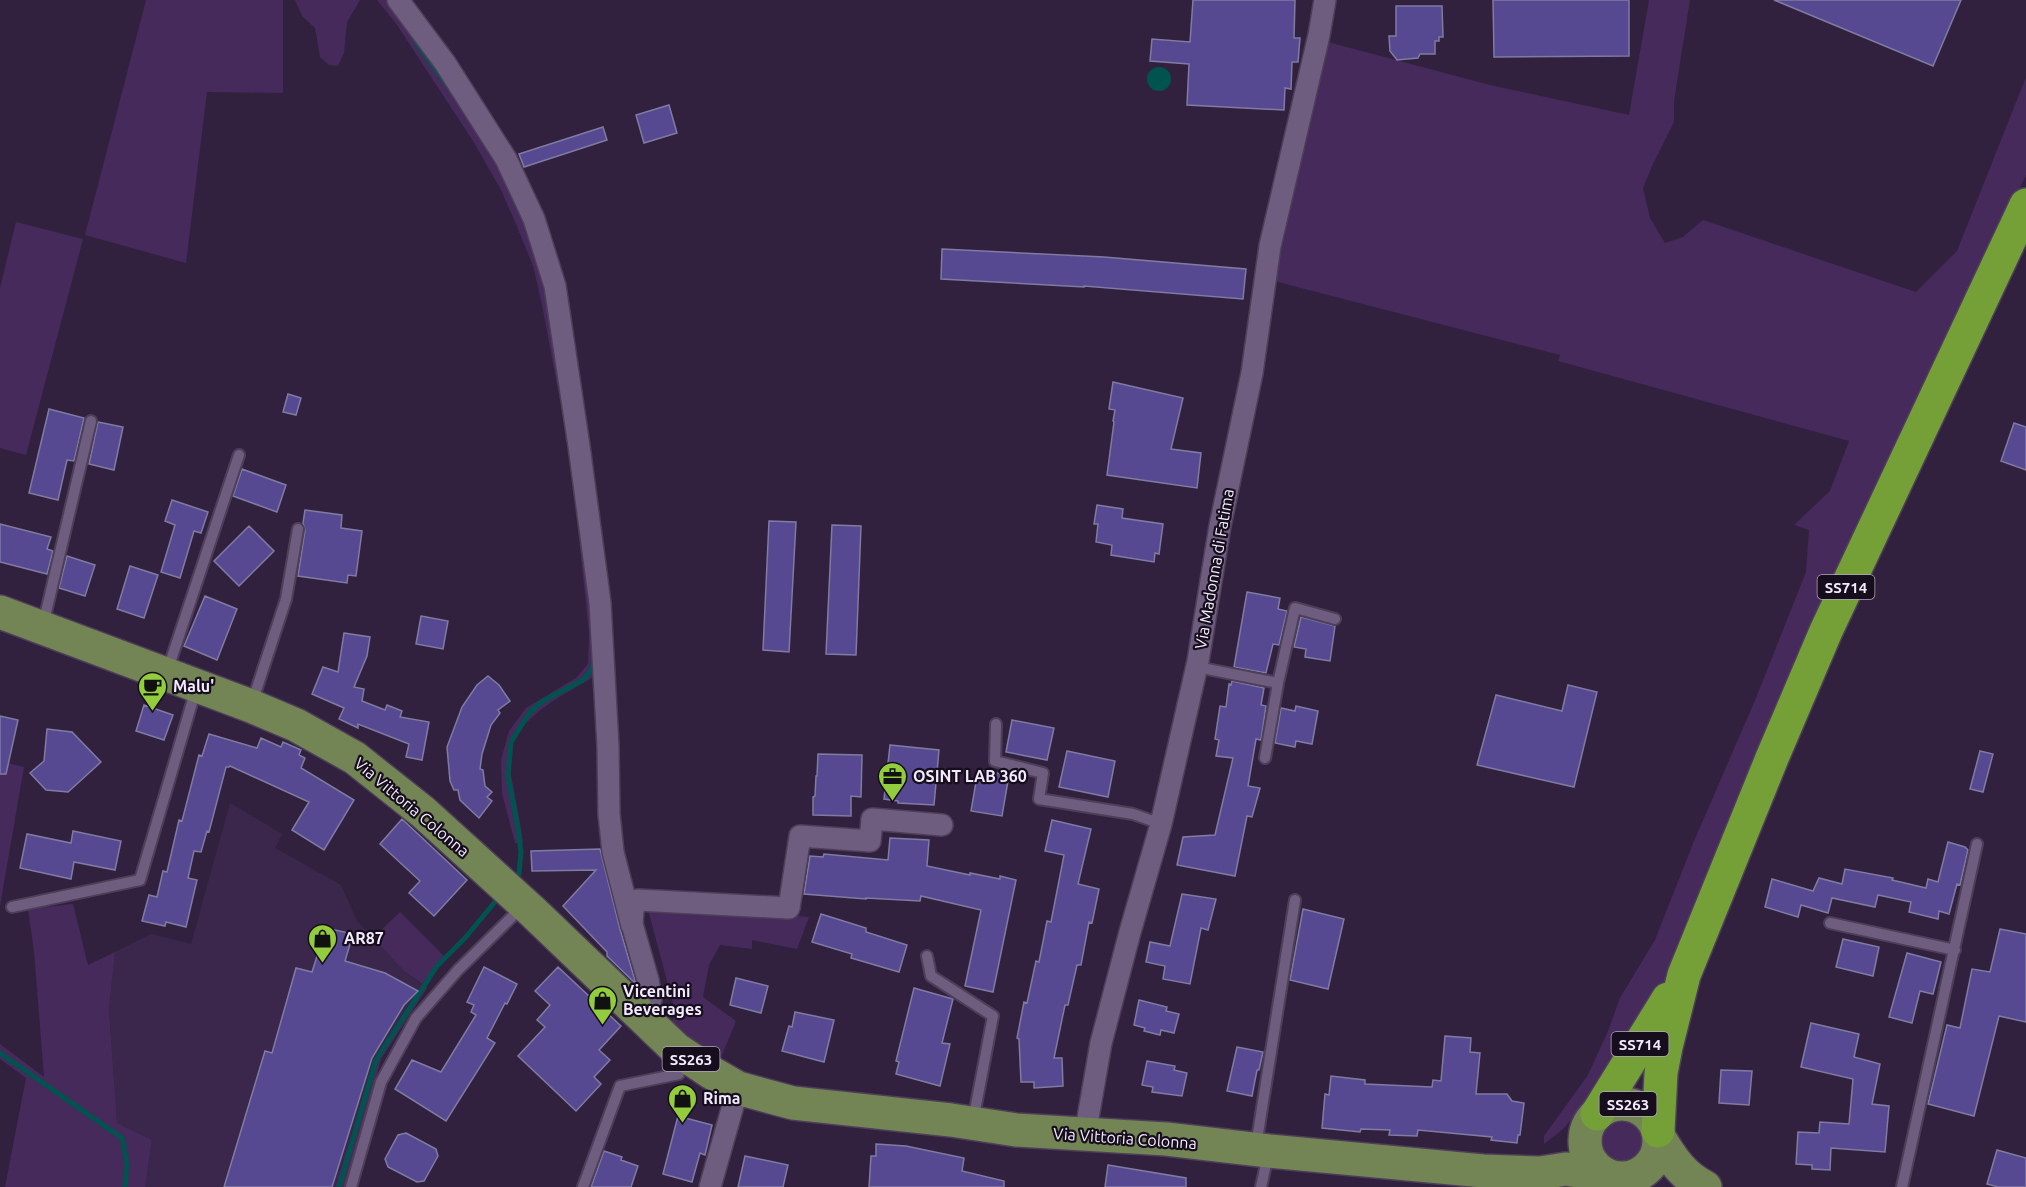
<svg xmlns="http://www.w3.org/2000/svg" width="2026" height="1187" font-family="Ubuntu,sans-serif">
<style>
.built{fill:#3b274b}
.green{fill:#462a5b}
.water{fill:#01534f}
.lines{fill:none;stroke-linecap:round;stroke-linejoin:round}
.stream{stroke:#01534f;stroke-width:5}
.building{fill:#564992;stroke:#7f7ba1;stroke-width:1.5}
.lane-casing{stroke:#4e3f59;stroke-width:14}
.street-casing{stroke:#4e3f59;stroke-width:24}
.primary-casing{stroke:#4e3f59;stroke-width:36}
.highway-casing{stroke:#4e3f59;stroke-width:36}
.lane{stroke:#6f5d7f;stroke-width:10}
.street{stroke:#6f5d7f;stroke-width:21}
.primary{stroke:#738554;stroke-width:33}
.highway{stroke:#75a038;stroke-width:33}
.labels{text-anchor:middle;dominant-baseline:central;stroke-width:4.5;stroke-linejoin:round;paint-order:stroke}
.shield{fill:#160e1c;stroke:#b1a8ba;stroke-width:1.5}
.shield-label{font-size:15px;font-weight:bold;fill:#f4eafe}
.street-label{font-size:16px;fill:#f4eafe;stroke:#160e1c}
.poi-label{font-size:16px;font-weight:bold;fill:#f4eafe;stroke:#160e1c;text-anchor:start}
</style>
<rect width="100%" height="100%" fill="#31213f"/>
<path class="built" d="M230,803L282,834L275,848L341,885L357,921L404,971L422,985L376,1056L335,1187H145L152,1140L117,1123L109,1009L115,952L151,934L191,944Z"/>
<path class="green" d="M146,0H283V93L207,92L186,263L85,235Z
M295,0H360L347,22L344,53L338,66L329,65L320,57L315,28L302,16Z
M377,0H394L510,179L545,267L600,673C567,694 503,720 510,769C514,794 520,818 523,843H515L502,793L501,760L509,731L526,708L576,678L588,664L589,633L570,453L542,305L533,266L516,224L501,190L475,144L397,25Z
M1649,0H1690L1674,101V122L1653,164L1643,188L1650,218L1665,243L1683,237L1703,220L1916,292L1957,251L2026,77V175L1994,242L1681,952L1652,1008L1586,1104L1563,1129L1544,1144V1136L1588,1075L1608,1031L1620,998L1655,940L1694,841L1756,698L1806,572L1809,530L1794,525L1830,491L1849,441L1558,361L1560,355L1274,281L1324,41L1490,85L1629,115Z
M16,222L83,239L26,455L0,448V288Z
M0,761L24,767L0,906Z
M646,902L809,917L797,949L752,940V949L720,945L709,965L703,997L736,1021L720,1060L672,1025L675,1011Z
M73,904L88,965L115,952L109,1009L117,1123L152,1140L145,1187H5L26,1078L0,1059V1044L44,1077L34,951L28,909Z
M400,912L444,956L422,984L427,988L381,1059L347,1187H335L376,1056L421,987L422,984L404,971L373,938Z
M1597 1142a25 25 0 1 1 50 0a25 25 0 1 1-50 0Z"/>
<path class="water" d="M1147 79a12 12 0 1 1 24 0a12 12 0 1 1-24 0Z"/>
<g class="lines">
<path class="stream" d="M415,41L447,85
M519,874L521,852L518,829L508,776L511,742L530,712L543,701L583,680L592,669L594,658
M0,1053L122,1138L127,1163L125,1187
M339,1187L376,1060L437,966L465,938L499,897"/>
</g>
<path class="building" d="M1193,0H1295L1294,38H1300L1298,62H1292L1291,89L1285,88L1284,110L1187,105L1189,64L1150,61L1152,39L1190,42Z
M1493,0H1629V56L1494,57Z
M1774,0H1961L1933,66Z
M1396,6H1442L1443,37H1439V41H1435V54H1420L1418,58L1397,60L1390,51L1389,36H1396Z
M669,105L677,133L644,143L636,115Z
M603,127L607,140L524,167L519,154Z
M942,249L1104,257L1246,269L1243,299L1084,286V287L941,279Z
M1113,382L1183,398L1171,449L1201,453L1197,488L1107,475L1114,422L1113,421L1115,410L1109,409Z
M288,394L301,398L296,415L283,412Z
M49,409L84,418L74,461L67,460L58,500L29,493Z
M98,422L123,427L114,470L89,464Z
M2014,423L2026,427V470L2001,461Z
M242,469L286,485L277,512L233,496Z
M172,500L208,512L201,533L194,531L180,578L161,572L175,525L165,521Z
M1097,505L1123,509L1122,518L1163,524L1159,554L1155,553L1154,562L1111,555L1112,545L1096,542L1098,524H1094Z
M305,510L342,515L341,528L362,531L356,576L348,575L347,583L298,576L305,530L303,523Z
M769,521L796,522L789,652L763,650Z
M0,524L51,537L47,549L53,551L47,574L0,562Z
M832,525L861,526L856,655L826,654Z
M249,526L274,551L239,586L214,561Z
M67,556L95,565L85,596L59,588Z
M130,566L158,575L144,618L117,609Z
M1247,592L1280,598L1278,609L1287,611L1279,645L1273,644L1266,673L1234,667Z
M205,596L237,609L217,660L184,646Z
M421,616L448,621L443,649L416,644Z
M1301,617L1335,626L1330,661L1305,657L1306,649L1294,647Z
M344,633L370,637L367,656L354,687L364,689L362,701L385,710L387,705L402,711L400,717L429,722L422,760L406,757L409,744L358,724V728L339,719L344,708L312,694L323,667L338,672Z
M488,676L499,685L510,701L498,710L500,713L491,725L482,754L480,769L483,770L485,786L492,792L487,797L492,801L479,818L460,800L458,790H454L450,781L447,747L462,707L477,685Z
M1232,681L1264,688L1261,705L1266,706L1261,740L1256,739L1248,786L1260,788L1252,817L1247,816L1235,876L1177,865L1183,837L1215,835L1233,758L1216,756L1219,740L1215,739L1220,706L1226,707L1229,684L1231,685Z
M1568,685L1597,692L1574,787L1477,765L1496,695L1562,711Z
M144,705L173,715L164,740L136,731Z
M1296,706L1318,711L1312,744L1296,741L1295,747L1275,743L1281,708L1295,711Z
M0,716L18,720L6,774H0Z
M1012,720L1054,728L1047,760L1006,752Z
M47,729L72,732L101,762L68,792L46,790L30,773L44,761Z
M209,734L257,748L261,738L281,747L283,742L301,750L299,755L305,758L301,768L354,800L324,850L292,830L309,802L230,766L229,767H226L209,832L207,831L201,852L194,851L188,878L197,880L186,927L166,922L165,926L142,921L149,895L157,897L163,871L167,872L179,820L182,821L199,755L202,756Z
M890,745L939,750L934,805L898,803V801L884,799Z
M1067,751L1115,761L1108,797L1059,787Z
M1980,751L1993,754L1983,792L1970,789Z
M818,754L862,755L861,797L851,796V816L813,815V797L815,796L816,776H817Z
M978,770L1009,775L1002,816L971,811Z
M402,819L467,880L434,916L409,893L420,881L380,844Z
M1052,820L1091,829L1078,884L1099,889L1092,923L1089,922L1081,965H1077L1068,1005H1065L1054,1058H1062L1063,1086L1034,1088V1082H1021L1019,1039L1017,1038L1024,1002L1027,1003L1036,961L1039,962L1047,921L1051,922L1064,855L1045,851Z
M73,831L121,841L115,870L74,862L71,879L20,868L27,834L71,843Z
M890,838L929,840L927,866L970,875V873L1000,879V876L1016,880L993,992L965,986L981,910L921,896L920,901L866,898V899L804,894L810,856L823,857L824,854L888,860Z
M1948,842L1965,847L1968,850L1960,885L1957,884L1949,914L1939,911L1938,919L1909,912L1911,902L1878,895L1875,907L1832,898L1828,913L1801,905L1798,917L1765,907L1772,879L1813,891L1819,878L1842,884L1845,869L1893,878L1892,880L1926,888L1928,879L1938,882Z
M600,849L620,929L636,984L607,956V952L563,906L596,870L532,871L531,851Z
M1182,894L1216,899L1208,930L1201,928L1190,984L1163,979L1165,966L1146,962L1150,942L1170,946Z
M1303,909L1344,919L1328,989L1290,980Z
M821,914L866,928V932L907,945L899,972L851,958L852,954L812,942Z
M326,928L353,934L345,961L385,973L418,991L404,1005L372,1058L332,1187H224L265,1051L272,1053L296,968L312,972Z
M2000,929L2026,934V1022L1999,1016L1974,1116L1928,1104L1947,1025L1960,1028L1972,969L1990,972Z
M1843,939L1879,947L1873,976L1836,967Z
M1907,953L1941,962L1933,994L1920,991L1912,1023L1889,1017Z
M484,967L517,984L507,1004L505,1003L487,1038L495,1043L446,1121L395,1089L412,1060L441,1072L476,1015L471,1012L474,1005L467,1002Z
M558,967L621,1026L599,1050L610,1060L594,1077L601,1084L576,1111L518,1056L545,1027L537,1020L550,1005L535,991Z
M736,978L768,986L761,1013L730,1005Z
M914,988L953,999L942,1043L950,1044L940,1086L896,1074L899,1062L896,1061Z
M1139,1000L1167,1007L1166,1011L1179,1014L1174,1033L1161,1030L1160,1035L1144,1031L1145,1028L1134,1025Z
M795,1012L834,1020L824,1062L782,1051L789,1026L792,1027Z
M1811,1023L1859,1034L1854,1057L1880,1064L1872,1104L1889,1106L1885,1152L1831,1148L1830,1170L1812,1169V1165L1796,1164L1798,1132L1819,1133L1820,1122L1849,1124L1853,1079L1801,1067Z
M1445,1036L1471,1038L1470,1052L1480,1053L1476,1094H1507L1512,1101L1524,1103L1520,1135H1518L1517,1143L1491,1140L1492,1137L1418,1130L1417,1136L1389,1135L1390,1130L1361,1129L1360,1132L1322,1128L1325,1094L1329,1095L1331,1076L1365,1080V1084L1432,1087L1433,1080L1441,1081Z
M1237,1047L1263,1052L1259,1070H1257L1252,1096L1227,1091Z
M1147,1061L1175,1066L1174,1070L1187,1073L1182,1096L1152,1092L1153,1087L1142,1085Z
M1721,1070L1752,1071L1749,1105L1719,1103Z
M678,1116L712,1125L705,1155L700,1153L692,1182L663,1174Z
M406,1133L436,1149L438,1156L424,1181L417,1182L388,1167L385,1159L398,1135Z
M876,1144L906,1146L964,1158L962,1171L1004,1181V1187H869L871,1156H876Z
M1997,1150L2026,1158V1187H1998L1987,1184Z
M604,1151L622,1157L621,1160L638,1166L631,1187H591Z
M745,1156L788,1165L783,1187H738Z
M1108,1165L1186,1178V1187H1105Z"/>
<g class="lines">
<defs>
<path id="lane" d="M43,625L91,421
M1197,667L1278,683
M167,672L239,455
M252,703L286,599L298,529
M996,724L995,761L1043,773L1039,799L1133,814L1161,824
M1265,758L1278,683L1295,608L1335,619
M12,907L140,880L196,689
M1830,923L1955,950
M927,956L931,976L993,1016L973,1121
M1256,1146L1295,900
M351,1187L381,1082L416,1018L458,970L522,907
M583,1187L620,1086L679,1074L685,1059
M1261,1187L1268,1155
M1902,1187L1977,844"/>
<path id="street" d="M398,0L445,63L506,159L534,219L555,286L579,446L600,603L608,746L609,814L613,852L632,926
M632,924L648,980L651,999L645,1020
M632,925L633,909L638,900L789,908L800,836L870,841L872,819L942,825
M1085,1135L1101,1043L1130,932L1161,824L1198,661L1220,526L1252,373L1270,246L1319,35L1325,0
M710,1187L738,1088"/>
<path id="primary" d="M0,612L251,706L296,725L355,758L423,812L533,912L676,1049L712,1073L738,1088L793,1103L951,1120L1016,1130L1166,1139L1269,1151L1483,1171L1540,1173L1566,1169L1608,1176
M1585 1141a37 37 0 1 1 74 0a37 37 0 1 1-74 0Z
M1660,1139C1672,1159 1683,1176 1705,1187"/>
<path id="highway" d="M1597,1114L1668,999
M1658,1131L1661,1073L1666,1047L1684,975L1772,758L1826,631L2026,205"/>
</defs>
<use href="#lane" class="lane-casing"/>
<use href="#street" class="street-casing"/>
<use href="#primary" class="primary-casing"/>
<use href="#highway" class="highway-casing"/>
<use href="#lane" class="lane"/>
<use href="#street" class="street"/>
<use href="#primary" class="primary"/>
<use href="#highway" class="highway"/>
</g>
<defs>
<symbol id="cafe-pin" viewBox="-11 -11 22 30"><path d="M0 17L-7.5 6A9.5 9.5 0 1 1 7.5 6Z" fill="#93cc3d" stroke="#160e1c"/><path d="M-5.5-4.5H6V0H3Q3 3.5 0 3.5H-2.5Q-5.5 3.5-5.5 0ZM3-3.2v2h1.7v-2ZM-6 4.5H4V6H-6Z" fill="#111"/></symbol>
<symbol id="office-pin" viewBox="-11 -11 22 30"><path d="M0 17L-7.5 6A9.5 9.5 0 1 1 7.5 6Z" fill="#93cc3d" stroke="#160e1c"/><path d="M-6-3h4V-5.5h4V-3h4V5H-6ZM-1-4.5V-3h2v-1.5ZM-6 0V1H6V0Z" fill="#111"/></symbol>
<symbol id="shop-pin" viewBox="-11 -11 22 30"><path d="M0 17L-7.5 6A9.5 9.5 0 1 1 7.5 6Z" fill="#93cc3d" stroke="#160e1c"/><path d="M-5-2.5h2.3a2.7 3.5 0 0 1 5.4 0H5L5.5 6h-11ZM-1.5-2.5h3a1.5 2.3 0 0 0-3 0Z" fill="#111"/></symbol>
</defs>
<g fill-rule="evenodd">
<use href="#cafe-pin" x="136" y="670" width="33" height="45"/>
<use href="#office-pin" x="876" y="760" width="33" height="45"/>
<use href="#shop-pin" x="306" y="922" width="33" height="45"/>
<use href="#shop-pin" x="586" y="984" width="33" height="45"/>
<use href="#shop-pin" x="666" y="1082" width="33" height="45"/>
</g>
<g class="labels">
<g class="shield">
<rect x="1817.5" y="575" width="57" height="24" rx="4.5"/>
<rect x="1611.5" y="1032" width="57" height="24" rx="4.5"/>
<rect x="662.5" y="1047" width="57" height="24" rx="4.5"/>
<rect x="1599.5" y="1092" width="57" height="24" rx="4.5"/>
</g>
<g class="shield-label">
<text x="1846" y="587">SS714</text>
<text x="1640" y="1044">SS714</text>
<text x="691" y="1059">SS263</text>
<text x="1628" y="1104">SS263</text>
</g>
<g class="street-label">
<text transform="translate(1214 569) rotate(-80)">Via Madonna di Fatima</text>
<text transform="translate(412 807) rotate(40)">Via Vittoria Colonna</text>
<text transform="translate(1125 1138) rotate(4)">Via Vittoria Colonna</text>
</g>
<g class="poi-label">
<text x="173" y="686">Malu'</text>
<text x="913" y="776">OSINT LAB 360</text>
<text x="344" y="938">AR87</text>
<text x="623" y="991">Vicentini<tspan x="623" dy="18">Beverages</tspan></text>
<text x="703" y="1098">Rima</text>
</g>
</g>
</svg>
